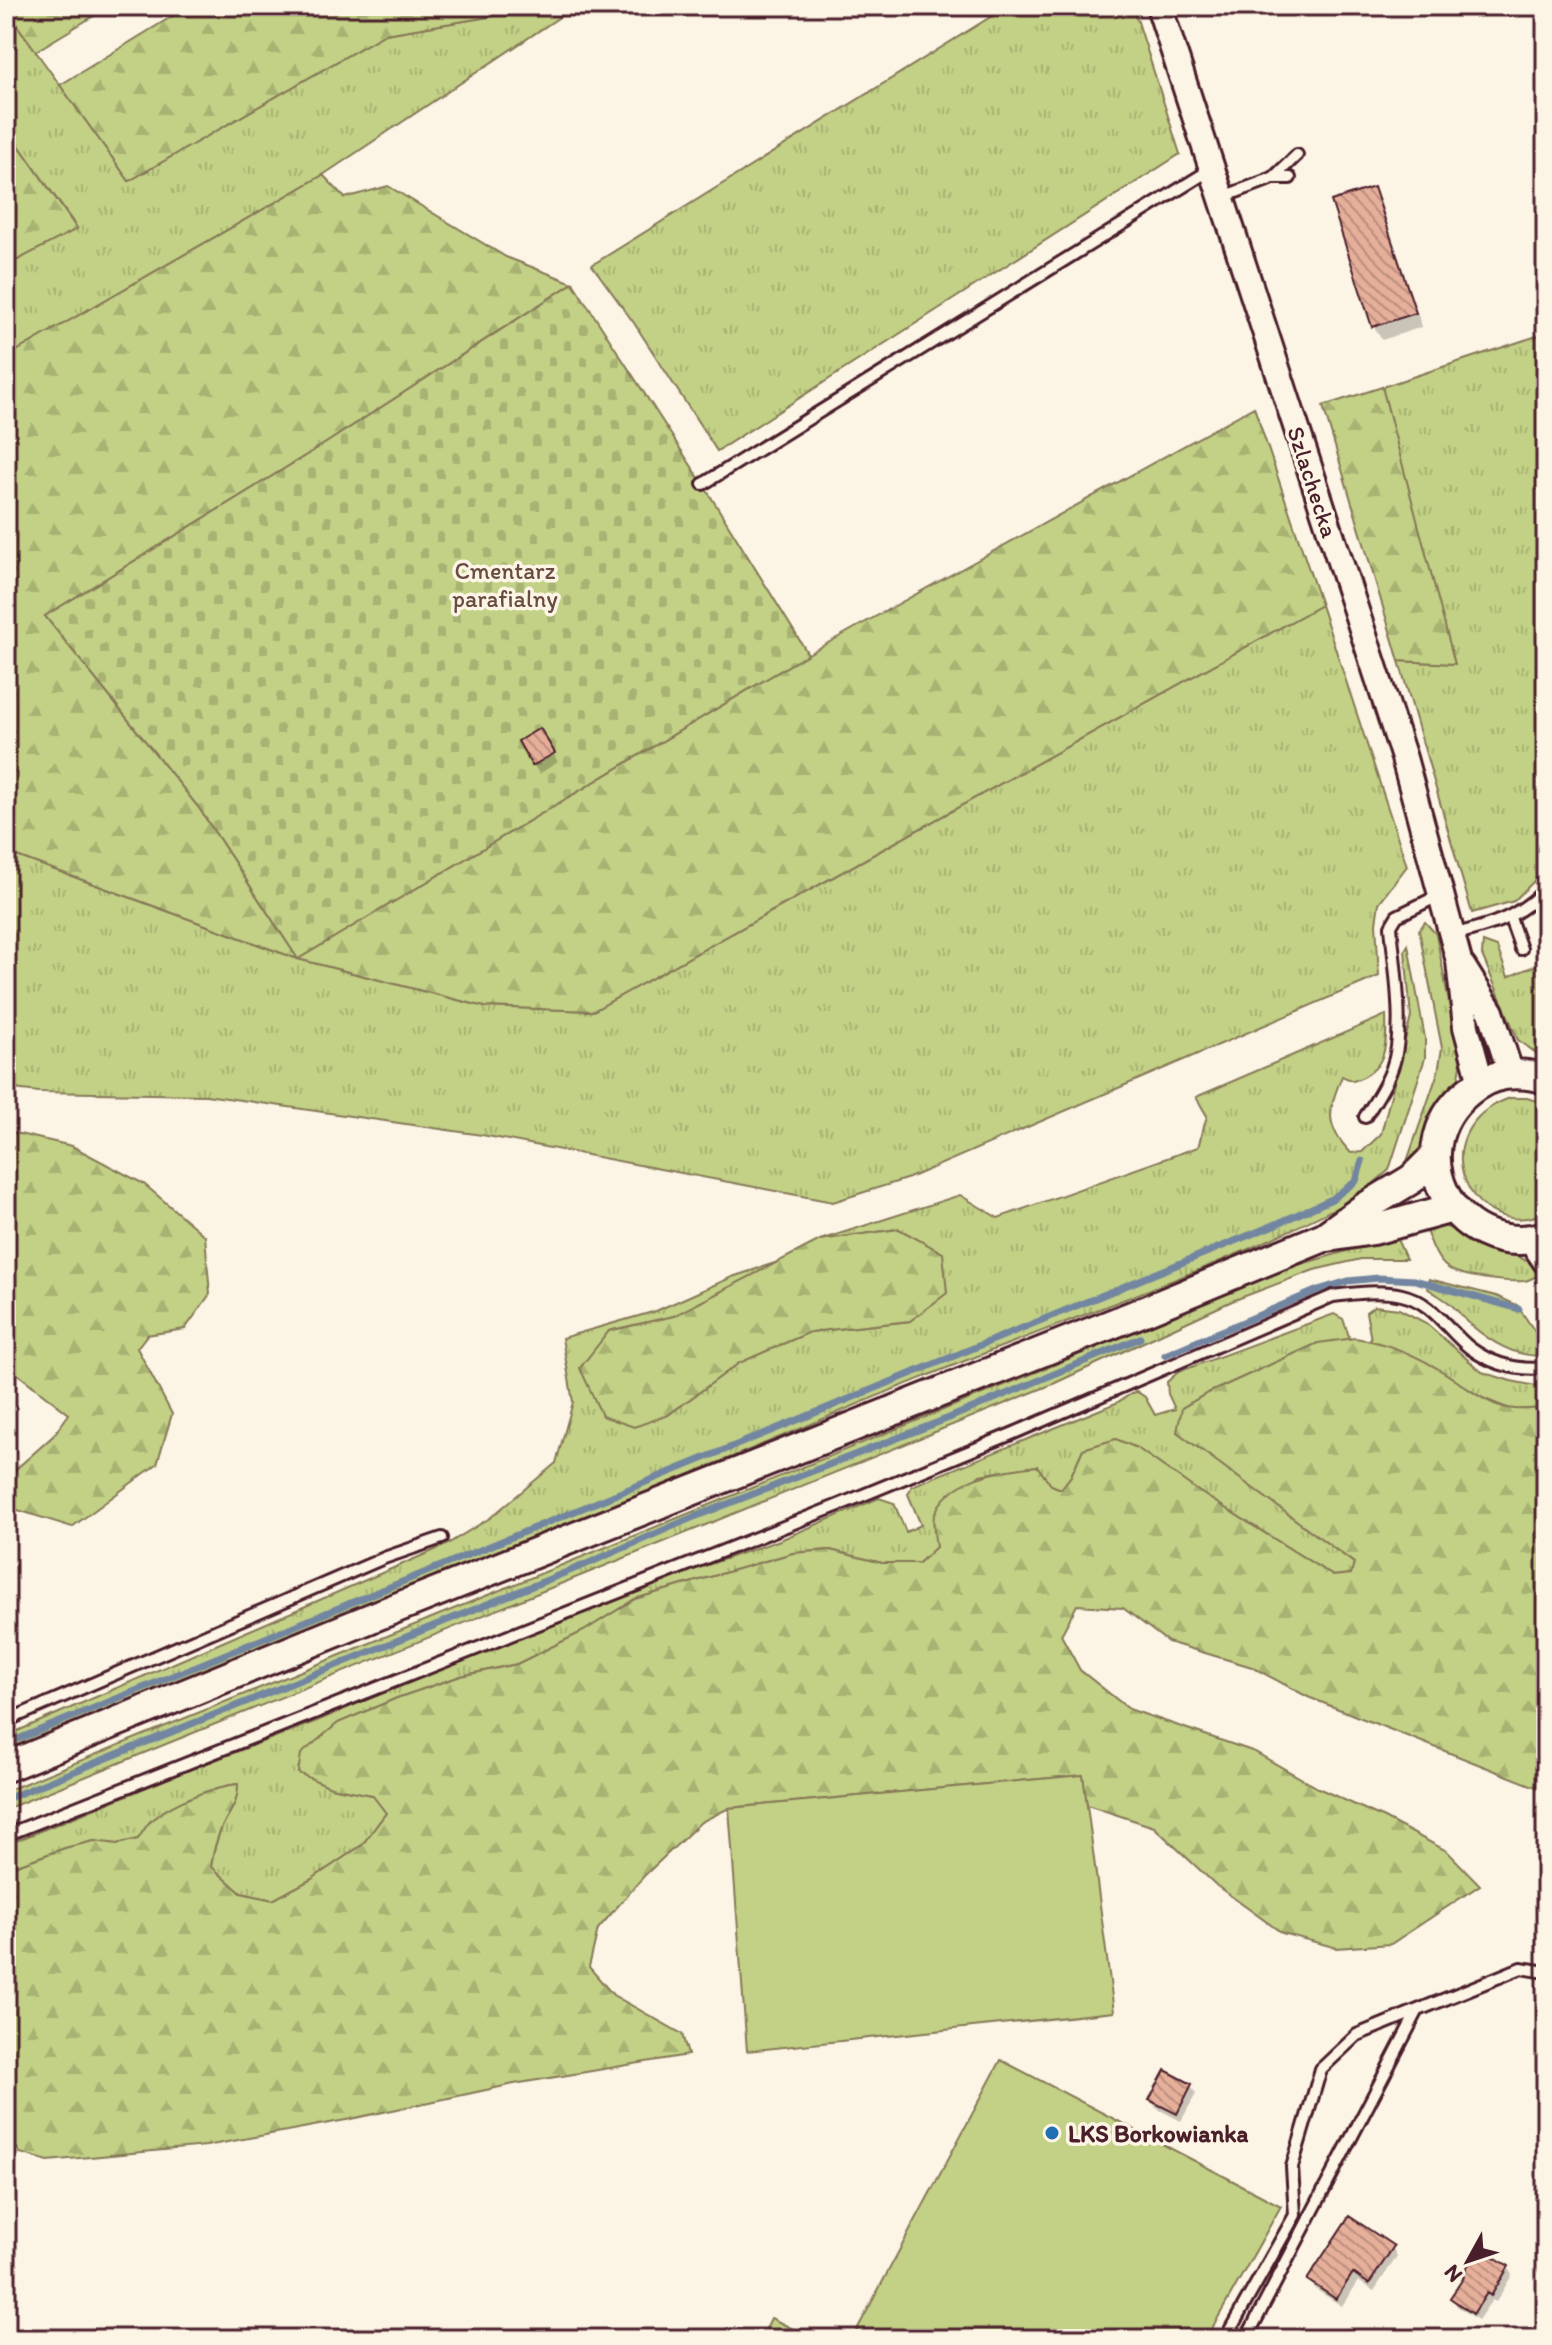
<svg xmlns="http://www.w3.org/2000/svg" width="1552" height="2345" font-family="Itim,sans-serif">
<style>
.grass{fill:url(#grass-tufts);stroke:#867858;stroke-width:2}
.forest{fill:url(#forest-firs);stroke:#867858;stroke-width:2}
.cemetery{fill:url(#cemetery-stones);stroke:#867858;stroke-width:2}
.pitch{fill:#c2d185;stroke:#867858;stroke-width:2}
.shadow{fill:#0003}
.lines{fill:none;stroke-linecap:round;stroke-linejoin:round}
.stream{stroke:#7386a1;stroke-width:7}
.building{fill:url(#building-back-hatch);stroke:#4a1f2b;stroke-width:2}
.service-casing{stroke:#4a1f2b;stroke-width:16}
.tertiary-casing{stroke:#4a1f2b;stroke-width:30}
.secondary-casing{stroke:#4a1f2b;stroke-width:34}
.service{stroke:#fcf5e5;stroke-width:10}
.tertiary{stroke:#fcf5e5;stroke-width:24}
.secondary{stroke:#fcf5e5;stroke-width:28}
.poi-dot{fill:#1f6fb2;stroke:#fcf5e5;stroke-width:3}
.labels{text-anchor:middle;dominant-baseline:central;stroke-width:7;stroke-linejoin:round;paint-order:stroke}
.street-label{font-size:24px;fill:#4a1f2b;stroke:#fcf5e5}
.park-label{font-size:24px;fill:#684c42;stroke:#fcf5e5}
.poi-label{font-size:24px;font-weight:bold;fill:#4a1f2b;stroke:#fcf5e5;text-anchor:start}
</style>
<defs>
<pattern id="grass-tufts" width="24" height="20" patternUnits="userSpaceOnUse" patternTransform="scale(2)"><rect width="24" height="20" fill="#c2d185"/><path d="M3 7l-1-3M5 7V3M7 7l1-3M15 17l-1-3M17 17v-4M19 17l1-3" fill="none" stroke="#a8b373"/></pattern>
<pattern id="forest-firs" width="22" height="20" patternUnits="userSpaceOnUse" patternTransform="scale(2)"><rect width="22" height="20" fill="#c2d185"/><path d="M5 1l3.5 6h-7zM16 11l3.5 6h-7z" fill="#a8b373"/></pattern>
<pattern id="cemetery-stones" width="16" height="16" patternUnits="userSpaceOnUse" patternTransform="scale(2)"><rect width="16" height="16" fill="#c2d185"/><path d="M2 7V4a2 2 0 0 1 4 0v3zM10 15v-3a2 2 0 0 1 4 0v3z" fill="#a8b373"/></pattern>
<pattern id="building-back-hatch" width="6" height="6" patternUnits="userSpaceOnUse" patternTransform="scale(2)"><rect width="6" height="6" fill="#e5af9a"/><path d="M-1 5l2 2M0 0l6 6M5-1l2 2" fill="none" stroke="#bc8e7e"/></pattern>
</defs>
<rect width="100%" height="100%" fill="#fcf5e5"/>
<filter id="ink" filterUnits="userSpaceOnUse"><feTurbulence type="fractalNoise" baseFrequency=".0125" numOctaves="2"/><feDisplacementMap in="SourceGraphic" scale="16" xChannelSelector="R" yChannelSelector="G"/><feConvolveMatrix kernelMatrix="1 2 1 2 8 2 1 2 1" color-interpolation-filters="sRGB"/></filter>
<g filter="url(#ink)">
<path class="grass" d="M555,6H576L323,175L6,357V266L77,228L6,127V10L129,181L385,34Z
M1008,6H1133L1180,154L717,451L634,323L592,265Z
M1546,333V869L1514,901L1472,913L1399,661L1454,664L1382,387Z
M1321,605L1407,866L1379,903L1376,923L1379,976L909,1178L833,1202L482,1135L206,1095L39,1092L6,1088V852L298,959L485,1007L593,1011Z
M1425,922L1436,934L1461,1065L1458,1083L1445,1101L1416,1165L1405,1167L1438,1072L1442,1048L1419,930Z
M1483,942L1497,947L1508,977L1546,961V1060L1518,1040L1482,955Z
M1408,945L1425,1038V1058L1389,1170L1374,1183L1375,1187C1289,1235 1198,1271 1107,1306C1004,1346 901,1384 800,1429L70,1727L6,1750V1736L444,1546L490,1518L556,1463L573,1402L562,1338L656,1311L732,1277L781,1261L674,1316L609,1331L668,1415L739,1363L810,1332L910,1321L899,1229L820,1240L960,1195L998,1218L1198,1147L1207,1116L1196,1097L1386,1015C1387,1045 1387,1071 1353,1081L1342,1076C1328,1111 1324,1125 1351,1153L1362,1152L1381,1134L1411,1017L1405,950Z
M1510,1098H1527L1546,1104V1212C1472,1247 1417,1131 1510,1098Z
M1443,1226C1457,1230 1465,1237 1478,1244C1504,1258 1518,1249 1542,1273C1536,1276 1531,1280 1524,1281C1506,1282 1463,1278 1448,1268C1436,1260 1431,1242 1425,1229Z
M1396,1237L1406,1259H1361L1314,1270L1232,1301L1053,1384L6,1809V1791L1162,1321L1284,1269Z
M1429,1279L1496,1296L1517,1305L1546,1348V1355C1518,1359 1492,1343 1471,1325C1463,1318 1457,1309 1448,1302C1441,1297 1434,1293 1427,1288Z
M1374,1306L1399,1309L1426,1323L1482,1372L1511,1381L1536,1386L1546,1385V1408L1512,1410L1475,1395L1448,1375L1318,1343L1206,1394L1182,1408L1293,1517L1354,1563L1351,1574L1333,1576L1198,1491L1137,1449L1116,1439L1083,1449L1071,1476L1061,1489L1051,1485L1037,1466L980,1475L934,1518L936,1548L919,1563H882L830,1550L793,1553L635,1599L584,1631L517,1664L461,1676L397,1698L338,1723L302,1754L331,1787L373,1795L386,1813L362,1845L312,1879L273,1900L241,1893L211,1867C213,1853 216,1840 222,1827C230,1810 239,1804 237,1784C212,1787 174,1803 154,1818C147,1823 143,1832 138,1839L117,1844L94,1841L65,1848L6,1869V1845L181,1773L317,1721L407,1682L693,1570L780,1540L879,1498L894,1503L906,1532L921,1525L908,1494L912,1486L1116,1403L1136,1391L1145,1397L1155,1415L1175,1409L1168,1394L1167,1382L1178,1372L1334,1314L1343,1319L1350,1339L1371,1340L1366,1312Z"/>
<path class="forest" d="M6,6H110L36,51L6,10Z
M189,6H555L385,34L129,181L60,85Z
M6,127L77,229L6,266Z
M323,175L345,198L388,186L506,257L573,283L326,443L45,616L199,808L298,959L808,654L1254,407L1321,605L593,1011L485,1007L298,959L6,852V357Z
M1382,387L1455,664L1399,661L1323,406Z
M6,1131L72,1146L144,1184L205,1236L210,1294L185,1329L147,1335L137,1348L172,1414L157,1464L72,1527L8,1507L6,1478L53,1436L69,1414L6,1365Z
M899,1229L943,1253L947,1293L910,1321L810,1332L739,1363L668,1415L634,1427L602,1416L580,1368L609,1331L674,1316L820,1240Z
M1355,1338C1389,1343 1419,1356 1448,1375C1468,1388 1489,1407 1515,1409C1525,1410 1536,1408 1546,1408V1791L1308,1697L1252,1667L1168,1642L1123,1608L1077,1605L1061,1635L1080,1670L1129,1709L1255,1752L1318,1788L1384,1818L1447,1851L1480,1885L1391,1944L1337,1948L1282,1933L1217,1886L1154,1827L1087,1805L1082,1775L729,1808L701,1822L644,1876L598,1929L589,1967L613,1995L682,2034L688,2055L514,2084L346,2120L206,2146L48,2161L20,2153L6,2131V2019L8,2016L6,2003V1869L65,1848L94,1841L117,1844L138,1839C143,1832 147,1823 154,1818C174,1802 212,1787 238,1784C238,1805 230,1809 222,1827C216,1840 213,1852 211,1866L241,1893L273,1900L312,1879L362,1845L386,1813L372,1795L331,1787L298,1773L301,1754L338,1723L397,1698L461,1676L517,1664L584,1631L635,1599L793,1553L830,1550L882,1563H919L936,1547C935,1538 932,1525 934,1516C947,1477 1003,1470 1037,1466L1051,1485L1061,1489L1071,1476L1083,1449L1116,1439L1137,1448L1198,1491L1333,1576L1351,1574L1354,1563L1177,1432L1182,1408L1206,1394L1318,1343Z"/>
<path class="cemetery" d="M573,283L703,484L808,654L298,959L199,808L45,616L326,443Z"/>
<path class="pitch" d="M1083,1775L1114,2012L747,2051L729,1808Z
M1001,2060L1281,2206L1206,2339H852Z
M771,2318L801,2333L798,2339H761Z"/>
<path class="shadow" d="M1373,189L1381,203L1422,327L1382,340L1374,327L1334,202Z
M540,731L558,762L539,774L520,742Z
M1191,2086L1196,2094L1181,2121L1156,2108L1151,2100Z
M1392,2247L1397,2256L1374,2291L1358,2281L1342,2306L1315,2289L1310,2281Z
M1480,2250L1508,2268L1512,2275L1496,2302L1492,2300L1478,2320L1457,2306L1452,2298Z"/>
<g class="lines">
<path class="stream" d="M1165,1355L1318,1290L1348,1281L1378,1278L1415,1280L1519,1309
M6,1744L1274,1225L1332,1199L1356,1181L1362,1161
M6,1799L589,1563L689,1519L949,1418L1140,1338"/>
</g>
<path class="building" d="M1374,187L1416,313L1372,327L1331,201Z
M540,728L555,753L532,766L518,741Z
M1165,2070L1192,2084L1177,2114L1149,2100Z
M1349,2216L1394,2246L1369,2284L1353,2273L1336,2299L1307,2280Z
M1479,2248L1509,2266L1491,2296L1487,2293L1473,2314L1450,2298L1464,2277L1462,2275Z"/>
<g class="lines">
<defs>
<path id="service" d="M1273,178L1297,155
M1223,197L1273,178H1290
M703,484L1210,170
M1510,918L1521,949
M1452,935C1492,925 1515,919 1545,890
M1365,1117C1375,1101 1386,1086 1392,1068C1406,1031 1394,965 1391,926L1397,916L1440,895
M6,1721L384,1558L442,1538
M6,1835L839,1505L1014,1433L1333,1296C1355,1293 1380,1290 1402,1295C1433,1302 1447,1330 1470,1348C1493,1365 1518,1371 1546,1368
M1225,2339L1295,2215L1292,2167L1321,2069L1357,2035L1521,1968L1546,1972
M1246,2339L1418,2010"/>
<path id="tertiary" d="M1159,6L1404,758L1459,961L1466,1027L1481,1082
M1463,967L1491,1012L1511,1074
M1531,1240L1546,1262"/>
<path id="secondary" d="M1546,1079C1522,1072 1497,1072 1476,1086C1393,1142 1450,1263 1546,1236
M1328,1237L1373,1230L1452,1208
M6,1767L371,1618L1142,1312L1324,1237L1364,1208L1412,1179L1435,1156"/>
</defs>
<use href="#service" class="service-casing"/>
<use href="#tertiary" class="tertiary-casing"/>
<use href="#secondary" class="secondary-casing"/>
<use href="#service" class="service"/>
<use href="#tertiary" class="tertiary"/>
<use href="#secondary" class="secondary"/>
</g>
</g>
<circle class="poi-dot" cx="1052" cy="2133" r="8"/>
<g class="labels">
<g class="street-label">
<text transform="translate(1313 482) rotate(72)">Szlachecka</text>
</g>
<g class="park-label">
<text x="505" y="570">Cmentarz<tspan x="505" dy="28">parafialny</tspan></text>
</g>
<g class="poi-label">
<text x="1068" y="2133">LKS Borkowianka</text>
</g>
</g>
<rect width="1552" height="2345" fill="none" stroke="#fcf5e5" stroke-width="32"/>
<rect x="16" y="16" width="1520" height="2313" fill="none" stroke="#4a1f2b" stroke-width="3" filter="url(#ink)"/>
<g transform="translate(1468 2261) rotate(230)" stroke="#fcf5e5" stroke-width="6" paint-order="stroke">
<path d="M0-6L14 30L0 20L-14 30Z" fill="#4a1f2b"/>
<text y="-12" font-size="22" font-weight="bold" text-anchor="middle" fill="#4a1f2b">N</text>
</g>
</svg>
